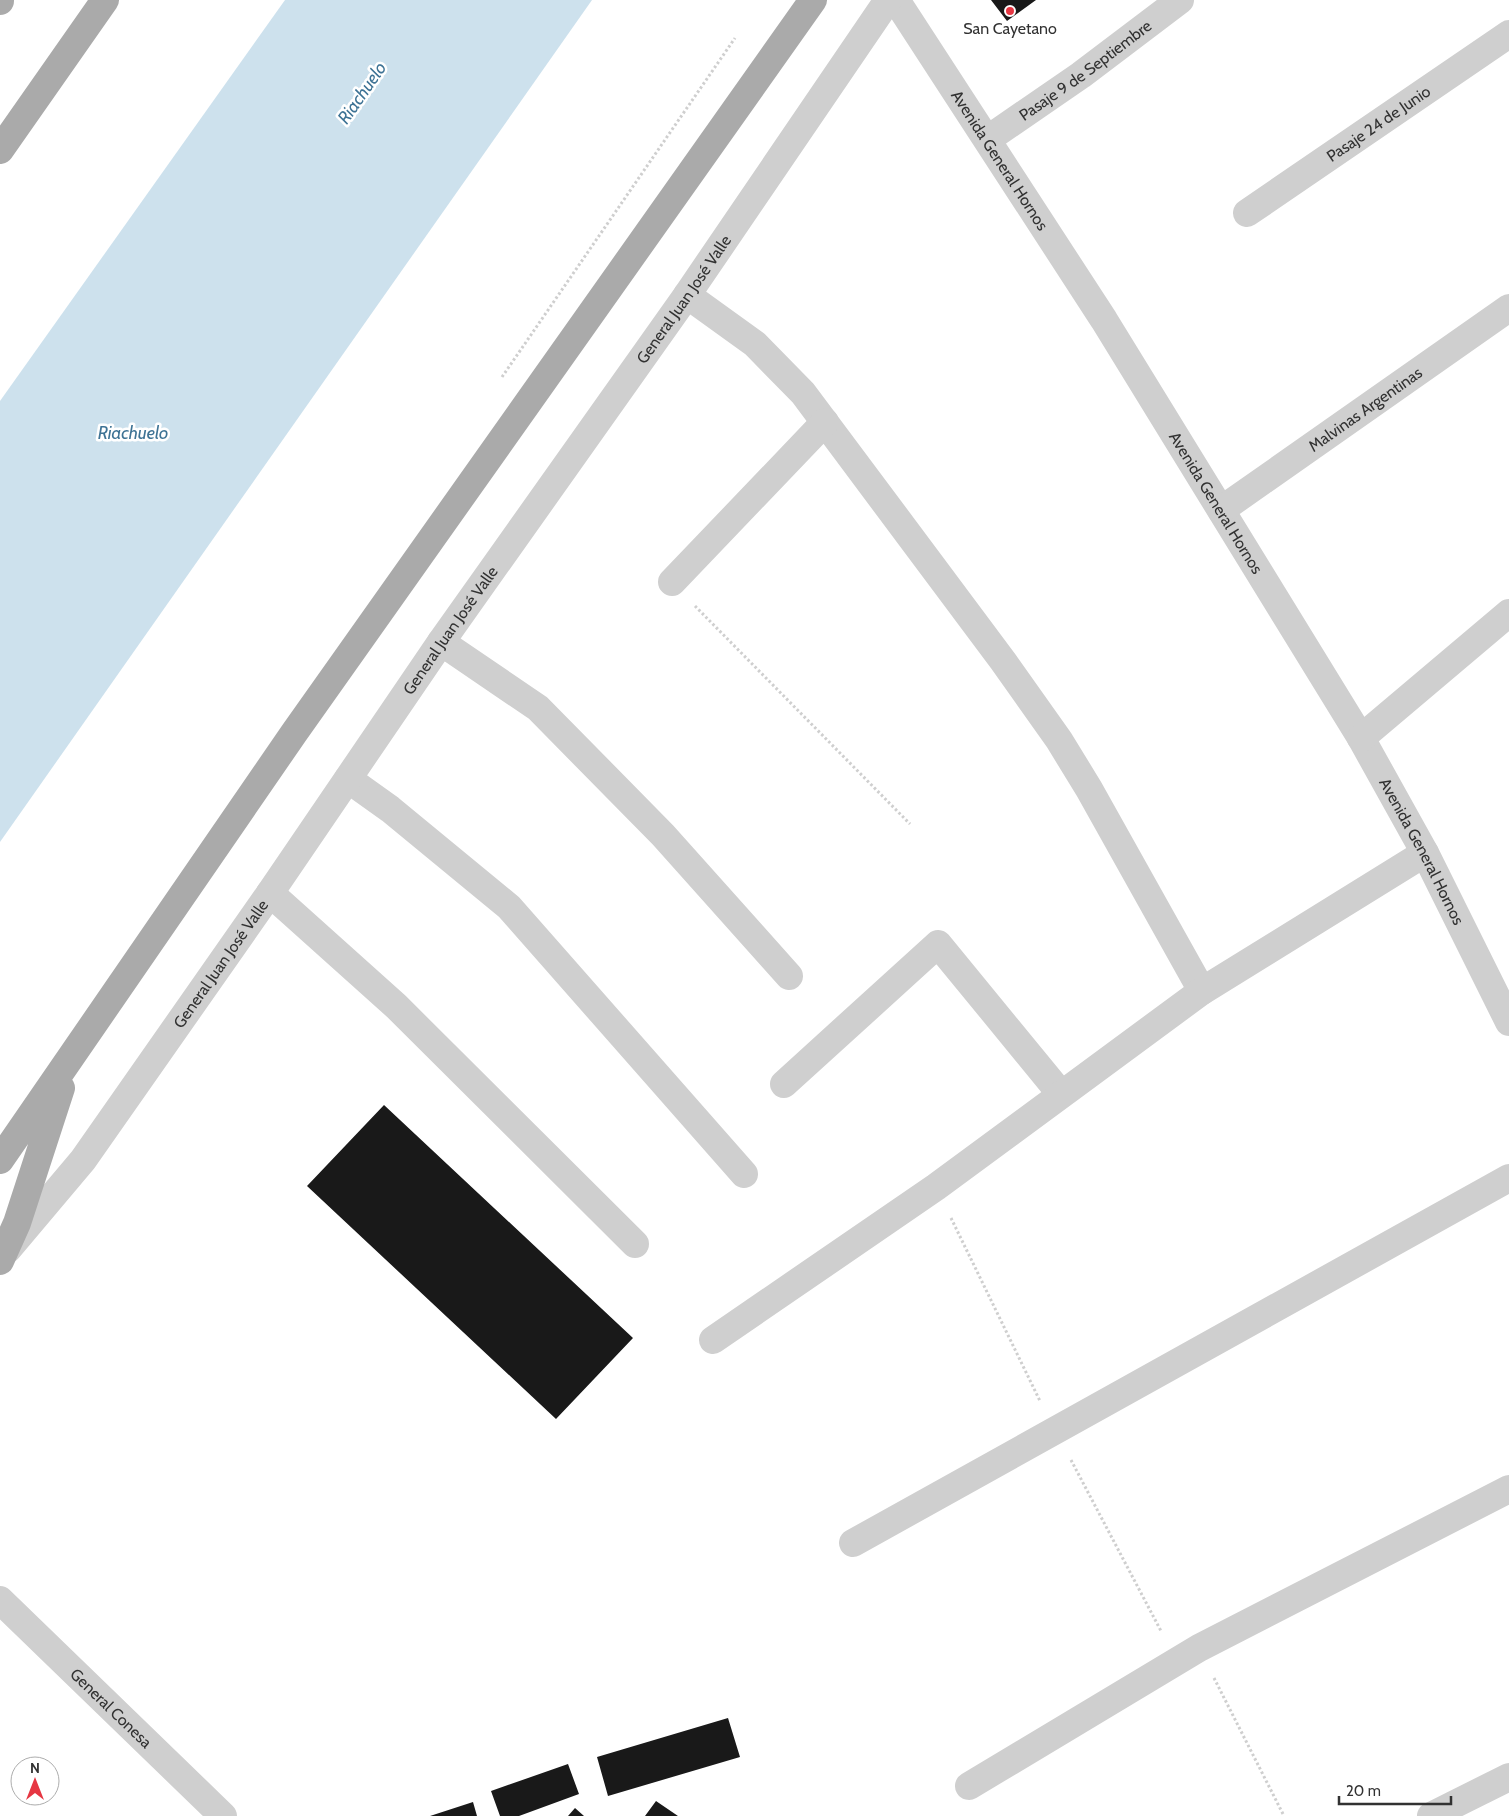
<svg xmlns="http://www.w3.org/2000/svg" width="1509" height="1816" font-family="Cabin,sans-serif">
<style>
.water{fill:#cde1ed}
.building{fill:#191919}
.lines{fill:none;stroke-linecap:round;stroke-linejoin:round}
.path{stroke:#cfcfcf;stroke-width:3;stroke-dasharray:2.5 2.5;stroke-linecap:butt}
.minor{stroke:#cfcfcf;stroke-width:28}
.major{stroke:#aaa;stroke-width:28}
.poi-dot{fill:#e63642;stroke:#fff;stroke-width:2}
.labels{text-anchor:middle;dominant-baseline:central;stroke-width:5;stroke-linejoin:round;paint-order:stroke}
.poi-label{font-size:16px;fill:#323232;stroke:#fff}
.street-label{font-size:16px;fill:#323232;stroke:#fff}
.water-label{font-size:18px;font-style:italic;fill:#3e7395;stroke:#fff}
</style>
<rect width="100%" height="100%" fill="#fff"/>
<path class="water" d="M285,0H592L0,842V401Z"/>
<path class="building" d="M991,0H1036L1007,21Z
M384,1105L633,1338L556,1419L307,1186Z
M728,1718L740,1757L608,1796L597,1757Z
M568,1764L579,1794L519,1816H500L491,1791Z
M656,1801L678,1816H645Z
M473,1802L477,1816H430Z
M575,1808L584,1816H568Z"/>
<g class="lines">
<path class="path" d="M502,377L735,38
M695,606L910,824
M951,1218L1040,1401
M1071,1460L1161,1631
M1214,1678L1284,1816"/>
<g class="minor">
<path id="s1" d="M896,0L1104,320L1361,738L1425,853L1509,1022"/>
<path id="s2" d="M988,139L1081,75L1180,0"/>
<path id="s3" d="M1247,213L1509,34"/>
<path d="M687,295L755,344L803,393L1003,661L1059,740L1089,789L1202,991"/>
<path id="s4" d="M1221,510L1509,308"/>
<path d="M672,582L825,422"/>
<path d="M441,642L538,708L663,835L789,976"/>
<path d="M1361,738L1509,613"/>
<path d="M348,779L390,809L509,907L744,1174"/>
<path d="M270,893L396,1006L635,1244"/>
<path d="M784,1084L938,944L1061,1094"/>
<path id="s5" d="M8,1249L83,1160L270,893L441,642L687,295L888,0"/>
<path d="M713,1340L936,1187L1202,991L1425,853"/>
<path d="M853,1543L1509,1178"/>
<path id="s6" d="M0,1600L223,1816"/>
<path d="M969,1786L1199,1648L1509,1489"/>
<path d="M1431,1816L1509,1777"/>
</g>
<path class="major" d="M0,1V0
M0,150L105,0
M0,1160L294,733L813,0
M0,1261L17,1223L61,1088"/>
</g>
<circle class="poi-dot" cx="1010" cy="11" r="5"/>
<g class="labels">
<g class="poi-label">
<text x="1010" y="28">San Cayetano</text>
</g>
<g class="street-label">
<text stroke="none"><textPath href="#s2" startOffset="119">Pasaje 9 de Septiembre</textPath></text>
<text stroke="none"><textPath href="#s3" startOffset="159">Pasaje 24 de Junio</textPath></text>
<text stroke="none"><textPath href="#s1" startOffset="191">Avenida General Hornos</textPath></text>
<text stroke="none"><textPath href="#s5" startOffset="1166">General Juan José Valle</textPath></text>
<text stroke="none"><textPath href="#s4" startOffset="176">Malvinas Argentinas</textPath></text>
<text stroke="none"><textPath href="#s1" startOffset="596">Avenida General Hornos</textPath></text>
<text stroke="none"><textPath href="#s5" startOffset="761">General Juan José Valle</textPath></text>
<text stroke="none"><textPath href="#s1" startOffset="1001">Avenida General Hornos</textPath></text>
<text stroke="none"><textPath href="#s5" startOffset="356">General Juan José Valle</textPath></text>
<text stroke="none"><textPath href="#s6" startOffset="155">General Conesa</textPath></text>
</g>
<g class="water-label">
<text transform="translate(362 93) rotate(-55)">Riachuelo</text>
<text x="133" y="433">Riachuelo</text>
</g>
</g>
<g transform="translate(35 1781)"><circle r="24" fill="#ffffff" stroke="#adadad"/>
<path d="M0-4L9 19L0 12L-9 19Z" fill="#e63642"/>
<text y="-8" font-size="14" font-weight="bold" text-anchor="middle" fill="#323232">N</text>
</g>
<path d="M1339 1796v8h112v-8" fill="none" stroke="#323232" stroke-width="2.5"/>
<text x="1346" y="1796" font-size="15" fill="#323232" stroke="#ffffff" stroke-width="4" paint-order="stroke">20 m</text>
</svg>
